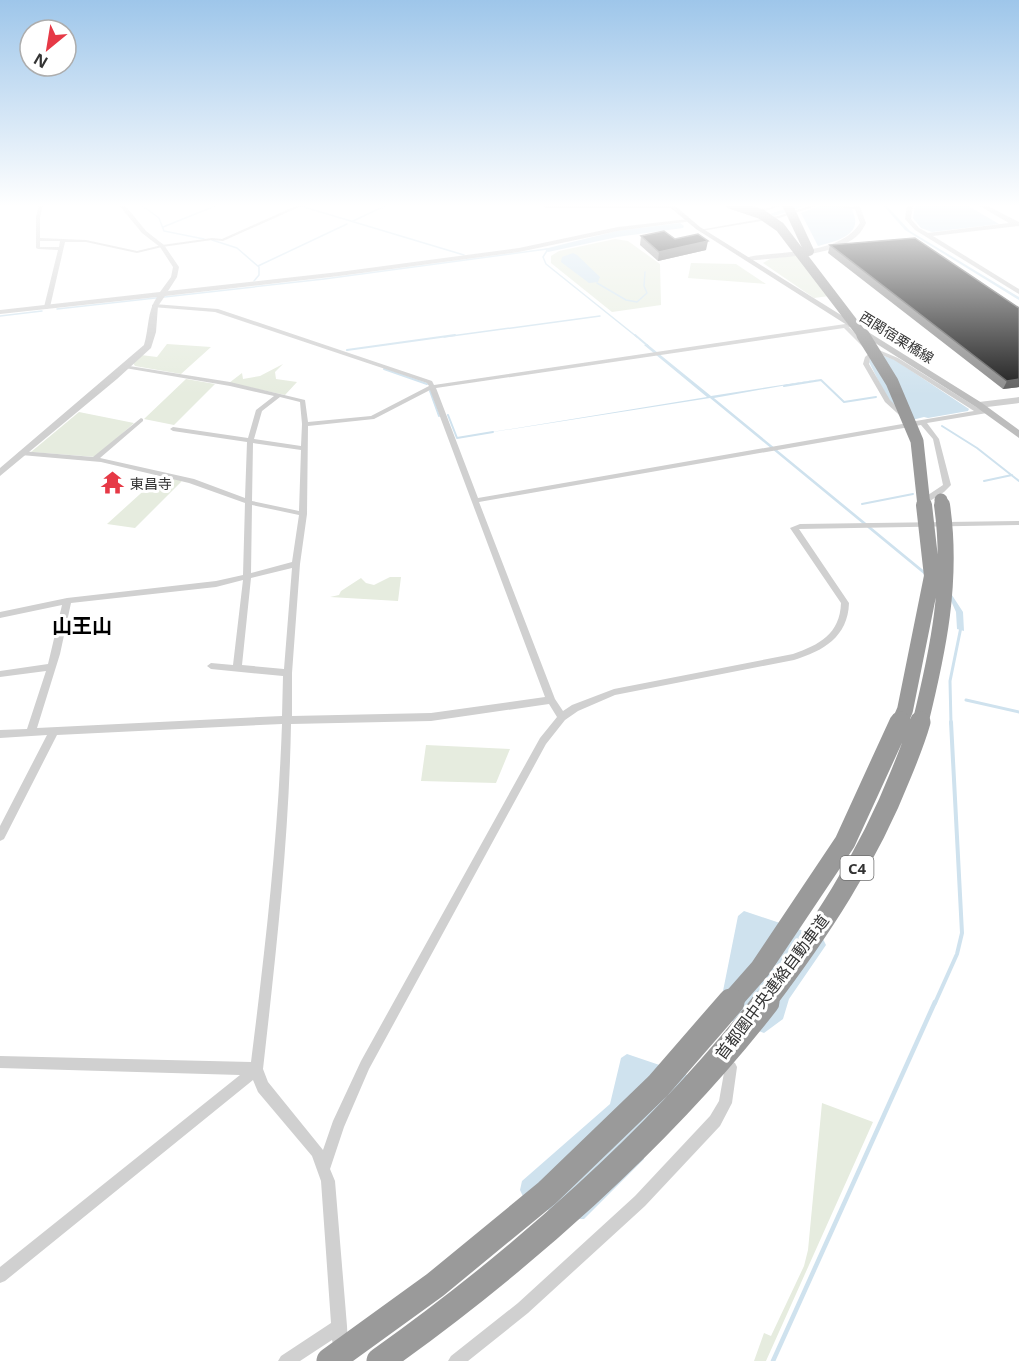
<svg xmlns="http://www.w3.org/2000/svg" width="1019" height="1361" font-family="'Open Sans','Noto Sans JP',sans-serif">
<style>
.green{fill:#e6ecdf}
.water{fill:#cfe2ee}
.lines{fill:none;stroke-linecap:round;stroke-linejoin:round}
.stream-far4{stroke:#cfe2ee;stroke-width:1.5}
.stream-far3{stroke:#cfe2ee;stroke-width:2}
.stream-far2{stroke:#cfe2ee;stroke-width:3}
.stream-far1{stroke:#cfe2ee;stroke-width:4}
.stream{stroke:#cfe2ee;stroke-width:4.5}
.river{fill:#cfe2ee;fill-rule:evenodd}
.minor{fill:#d0d0d0;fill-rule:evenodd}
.tertiary{fill:#d0d0d0;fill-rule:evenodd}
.secondary{fill:#bdbdbd;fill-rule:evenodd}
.motorway-bridge-far4{stroke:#9a9a9a;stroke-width:10}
.motorway-bridge-far3{stroke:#9a9a9a;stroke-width:13}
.motorway-bridge-far2{stroke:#9a9a9a;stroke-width:16}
.motorway-bridge-far1{stroke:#9a9a9a;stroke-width:21}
.motorway-bridge{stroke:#9a9a9a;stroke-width:27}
.wall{fill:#8c8c8c}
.shaded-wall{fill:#5f5f5f}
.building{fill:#1a1a1a;stroke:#5f5f5f;stroke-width:1.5}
.labels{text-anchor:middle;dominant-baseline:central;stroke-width:6;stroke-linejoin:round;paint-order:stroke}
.far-street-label{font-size:14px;fill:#333;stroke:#fff}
.far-poi-label{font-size:14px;fill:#333;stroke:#fff;text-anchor:start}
.shield{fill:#fff;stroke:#707070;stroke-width:1.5}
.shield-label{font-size:15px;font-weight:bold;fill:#333}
.street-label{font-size:16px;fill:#333;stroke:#fff}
.quarter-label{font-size:20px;font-weight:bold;fill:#000;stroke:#fff}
</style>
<rect width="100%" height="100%" fill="#fff"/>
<path class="green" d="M615,239L628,241L660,264L661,305L612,312L551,263V256L559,251Z
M797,255L829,296L814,298L763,263L770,259Z
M691,263L736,264L766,284L688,278Z
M167,344L211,347L181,374L135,366L133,363L141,355L157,357Z
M283,364L275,372L276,379L297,382L285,395L229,383L242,373L243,379L260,376Z
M186,379L215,384L174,425L144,419Z
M79,412L134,423L96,457L31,452Z
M161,475L182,480L181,482L135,528L107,524Z
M390,577H401L398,601L330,597L339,595L341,591L361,578L366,583L374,585Z
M426,745L510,749L496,783L421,781Z
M822,1103L873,1122L766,1361H754L764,1333L771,1336L804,1266L808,1250Z"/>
<path class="water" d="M882,204H885L910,231L1019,297V300L905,230Z
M965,204L999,224L932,232L921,228L913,218L915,205Z
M819,206L851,208C866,234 838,241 818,246L801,213Z
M573,253L577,255L600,277L598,282L589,283L561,262L562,257Z
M647,344L711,396L821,379L714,398L950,592L963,612L964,631L957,629L956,612L948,594L710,398L455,438L707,397L644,345Z
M879,354L895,360L969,409L968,411L928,418L924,417L908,421L886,396L869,362L870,359Z
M744,911L822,937L826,945L789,999L783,1019L764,1033L718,1016L738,916Z
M627,1054L686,1074L691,1081L641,1148L644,1159L584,1219H575L526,1203L520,1190L522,1181L610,1104L621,1058Z"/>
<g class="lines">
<path class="stream-far4" d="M140,204L159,218L164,231L204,239
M294,204L464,255
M353,221L389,204
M163,227L220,204
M212,240L237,248L259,267V275L254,281
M548,249L543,257L546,264L637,337
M258,266L347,224
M597,283L626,300L637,302L647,293L644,286L645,272
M57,309L324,279L547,249
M0,316L42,311
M444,337L600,316"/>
<path class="stream-far3" d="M635,335L648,346
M347,350L455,335
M384,369L427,384
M784,386L821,380L844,402L876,397
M430,391L439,416
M448,415L457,438L493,432
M942,426L977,448L1019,481
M984,481L1012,475
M862,504L913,494"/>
<path class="stream-far2" d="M966,700L1019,712
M951,724L950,681L961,627"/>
<path class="stream-far1" d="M935,1003L957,954L962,933L951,722"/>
<path class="stream" d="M773,1361L935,1002"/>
<path class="river" d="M798,204H811L774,216L770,214Z
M680,223L684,226L683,228L617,237L548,252L544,249L617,231Z"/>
<path class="minor" d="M39,204H43L40,217V238L86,240L137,251L162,245L212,238L222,239L300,204H306L223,241L212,240L162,247L137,253L86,242H65L50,307L47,309L44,307L58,250L38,249L36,248V217ZM40,241H60L59,247H40Z
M542,204H546L547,206H673L675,207L673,208H545Z
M779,204H786L769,210L752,211L750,210L769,208Z
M815,204L857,207L859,208L857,209L817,206L779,218L701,231L699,230L778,216Z
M154,304L218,309L432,381L434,385L852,323L854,324V326L849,327L867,345L898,358L981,410H989V412L987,413L927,423L939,439L951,485L944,492L922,506L918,504L925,497L943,485L933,439L921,425L479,502L555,699L563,711L572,705L614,689L793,654C819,645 840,634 841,603L790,528L800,524L1019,521V525L799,529L849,603C848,637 823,651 794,660L615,695L578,711L565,720L546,744L369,1069L344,1127L330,1169L335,1181L347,1326L348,1347L345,1352L340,1355L335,1352L332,1340L300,1361H278L281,1356L331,1323L321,1181L312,1156L258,1092L253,1080L5,1281L0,1283V1267L240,1075L0,1068V1056L251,1062C265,950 278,838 282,724L57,735L4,839L0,841V826L47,735L0,738V730L27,729L46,671L0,677V671L48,664L62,605L0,618V612L67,598L216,581L243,575L245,503L189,483L101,462L21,455L18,453L21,451L93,457L141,418L143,419V421L100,458L194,479L245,498L247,442L173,431L170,429L173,427L248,438L256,410L274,396L230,386L125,368L122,366L123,365L230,382L305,400L308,422L371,416L429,386L427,383L215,312L152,307V305ZM844,328L863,347L872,351L865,357L863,364L885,402L908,423L478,498L436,388ZM877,353L894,360L974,411L910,422V420L890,400L869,364L870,359ZM430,390L545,697L431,713L292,716V673L300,564L307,514L308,426L374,419ZM280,397L300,402L302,424L301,446L254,439L262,411ZM253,443L301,450L299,511L252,501ZM252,505L299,515L292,562L251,573ZM292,568L284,669L242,665L251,578ZM243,580L233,665L211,663L207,666L211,669L283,676L282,716L37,728L60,654L71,603L216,587ZM549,704L557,717L540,738L361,1061L333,1121L323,1150L268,1082L263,1069C276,953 289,840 291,724L431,721Z
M731,1061L735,1063L737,1067L732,1103L720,1126L645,1206L528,1313L468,1361H448L451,1356L518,1303L635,1196L710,1116L719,1101L725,1067L727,1063Z"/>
<path class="tertiary" d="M118,204H124L146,231L164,245L179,267L177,277L168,291L339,272L519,248L618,227L689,219L692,221L618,231L519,252L339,276L165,296L158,306L156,332L151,348L117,379L0,476V468L144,345C149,329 147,311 157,297L0,314V310L160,292L171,277L173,267L160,247L142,233Z
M853,204H859L866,223C864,227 861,232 858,235C835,257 778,257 747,261L744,259C751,255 762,255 771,254C800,251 843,250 860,223Z
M907,204H913L911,219L919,228L928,233L1009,223L976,204H984L1019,222V226L933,236L1019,289V294L915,230L905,219Z
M1019,397V403L979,408L975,405L979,402Z"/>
<path class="secondary" d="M666,204H673L700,227L982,403L1019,430V438L976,407L696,229Z"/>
<path class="motorway-bridge-far4" d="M731,204L761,214L780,227L864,337
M787,204L809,251"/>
<path class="motorway-bridge-far3" d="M863,335L892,382L917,441L924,506
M941,500L942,506"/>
<path class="motorway-bridge-far2" d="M899,724L905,710L932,576L924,505
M920,724C938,651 953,581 942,505"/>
<path class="motorway-bridge-far1" d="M730,1003L760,969L845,842L900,722
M765,1003C819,932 868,858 901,774C908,757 915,740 920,722"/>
<path class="motorway-bridge" d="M330,1361L435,1285L547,1193L658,1086L731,1002
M380,1361C518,1263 662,1136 766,1002"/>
</g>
<path class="wall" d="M641,236L706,250L658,261L640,245Z
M830,245L1019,308V387L1003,389L828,253Z"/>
<path class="shaded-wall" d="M708,241L706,250L658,261L659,252Z
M1019,379V387L1003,389L1007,381Z"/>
<path class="building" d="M664,231L675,239L698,234L708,241L659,252L641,236Z
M915,238L1019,308V379L1007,381L830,245Z"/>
<linearGradient id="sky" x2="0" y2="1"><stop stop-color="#9ec6ea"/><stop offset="0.52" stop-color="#fff"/><stop offset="1" stop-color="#fff" stop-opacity="0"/></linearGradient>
<rect width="1019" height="395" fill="url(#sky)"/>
<defs>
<symbol id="temple-bare" viewBox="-9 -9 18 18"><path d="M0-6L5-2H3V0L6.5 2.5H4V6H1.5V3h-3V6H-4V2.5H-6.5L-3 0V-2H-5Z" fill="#e63946" stroke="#fff" stroke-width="2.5" paint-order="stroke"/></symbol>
</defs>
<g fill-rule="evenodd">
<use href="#temple-bare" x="96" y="466" width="33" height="33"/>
</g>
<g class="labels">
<g class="far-street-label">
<text transform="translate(897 337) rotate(32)">西関宿栗橋線</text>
</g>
<g class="far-poi-label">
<text x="130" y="483">東昌寺</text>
</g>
<rect class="shield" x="840.5" y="856" width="33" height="24" rx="4.5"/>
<g class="shield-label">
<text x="857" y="868">C4</text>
</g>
<g class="street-label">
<text transform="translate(772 987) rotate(-53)">首都圏中央連絡自動車道</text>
</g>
<g class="quarter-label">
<text x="82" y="625">山王山</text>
</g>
</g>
<g transform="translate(48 48) rotate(210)"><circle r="28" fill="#ffffff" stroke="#adadad" stroke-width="1.5"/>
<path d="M0-4.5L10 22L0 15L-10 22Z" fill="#e63946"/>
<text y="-9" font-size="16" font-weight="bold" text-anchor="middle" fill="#333333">N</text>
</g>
</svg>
